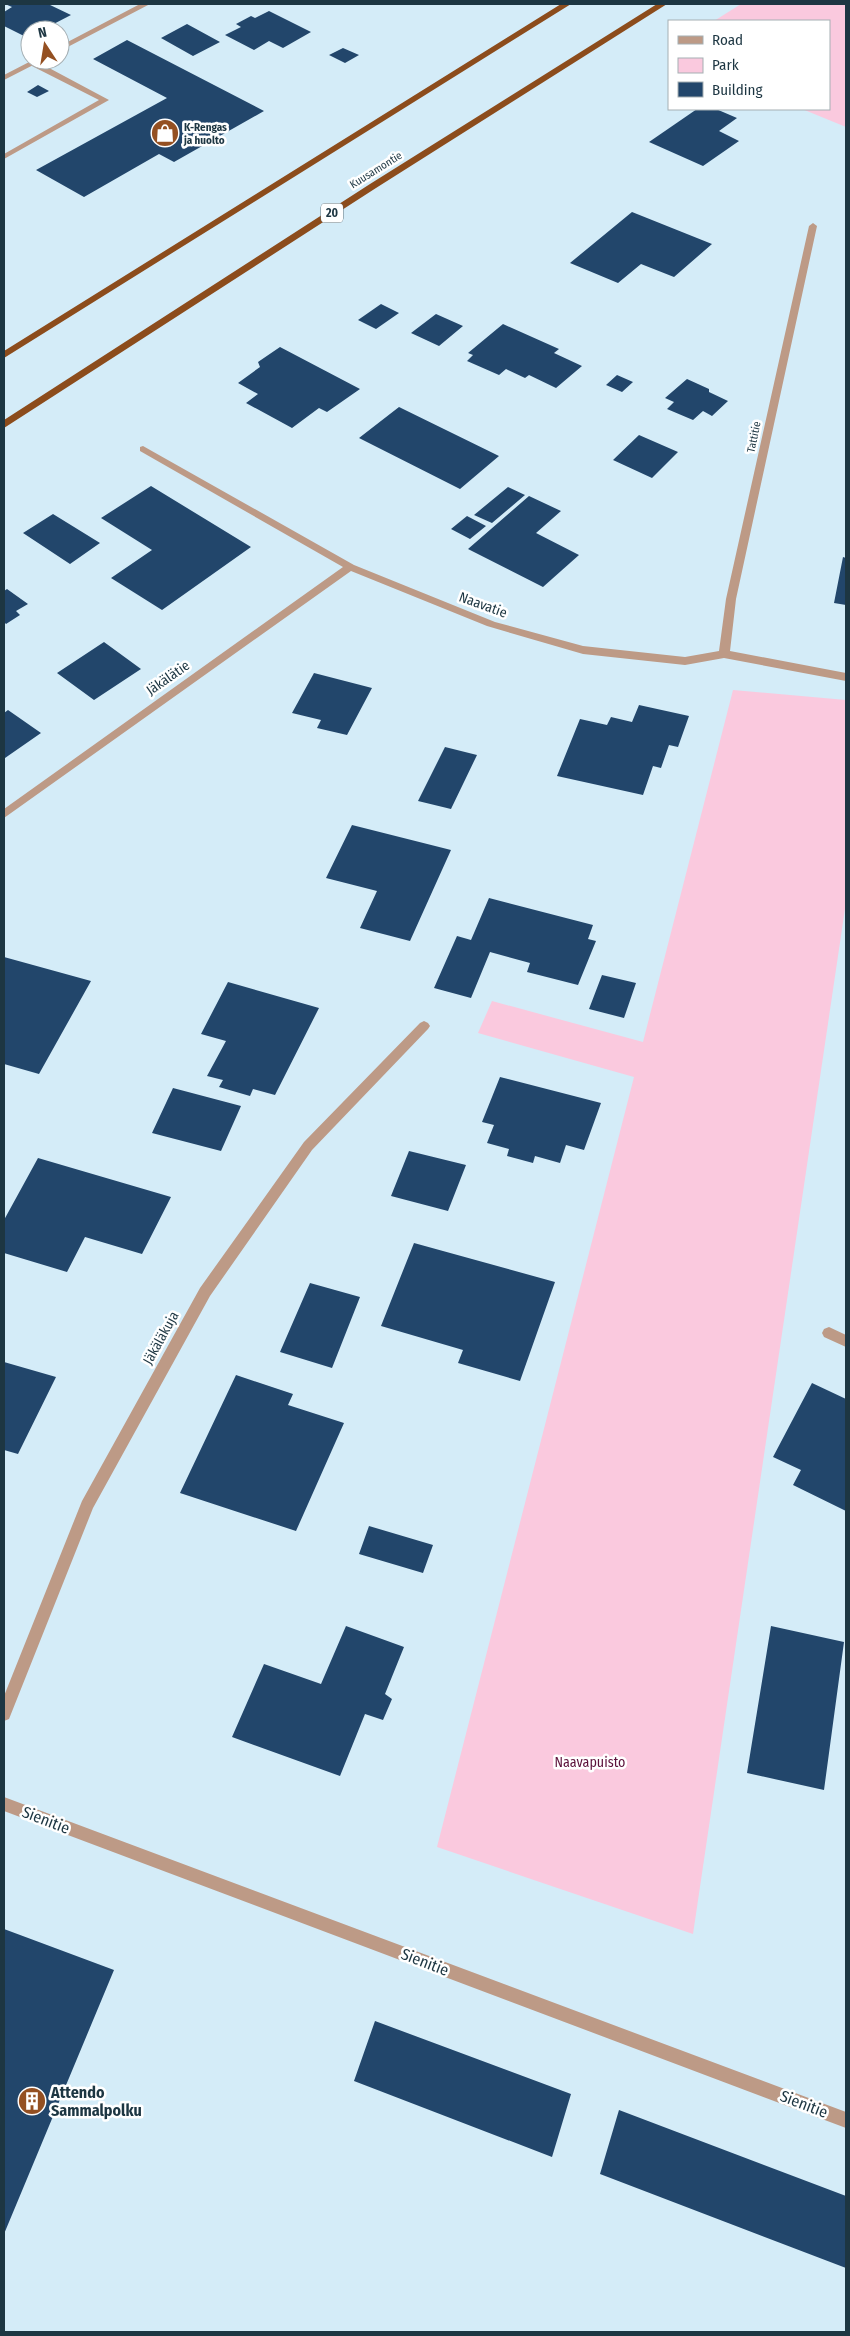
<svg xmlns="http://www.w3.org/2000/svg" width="850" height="2336" font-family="'Fira Sans Condensed',sans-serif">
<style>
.green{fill:#fac9de}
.building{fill:#22466b}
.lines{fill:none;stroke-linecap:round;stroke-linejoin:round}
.service{fill:#bd9a86;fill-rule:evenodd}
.minor{fill:#bd9a86;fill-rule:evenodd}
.trunk{fill:#8c4c1c;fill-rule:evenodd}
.labels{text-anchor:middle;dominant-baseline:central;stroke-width:5;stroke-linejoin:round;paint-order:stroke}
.far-poi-label{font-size:11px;font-weight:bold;fill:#1d3642;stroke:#fff;text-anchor:start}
.far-street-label{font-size:11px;fill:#1d3642;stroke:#fff}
.shield{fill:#fff;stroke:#61727b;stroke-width:1}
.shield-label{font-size:12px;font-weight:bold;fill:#1d3642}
.street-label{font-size:14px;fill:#1d3642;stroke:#fff}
.park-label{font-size:14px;fill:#5d133c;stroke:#fff}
.near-street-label{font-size:16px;fill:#1d3642;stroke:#fff}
.near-poi-label{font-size:16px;font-weight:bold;fill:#1d3642;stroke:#fff;text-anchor:start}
</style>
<rect width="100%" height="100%" fill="#d4ecf8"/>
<path class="green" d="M741,4H846V127L802,109H829V21H714Z
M733,690L846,700V902L693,1934L437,1847L634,1077L478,1033L492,1001L643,1042Z"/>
<path class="building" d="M5,4H48L71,15L42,30H30V37L28,38L4,26V12L12,7Z
M269,11L311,32L283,48L269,41L254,50L225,35L241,27L236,24L251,16L255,18Z
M187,24L220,42L193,56L161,38Z
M127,40L264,111L174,162L159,154L84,197L36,170L167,98L93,59Z
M343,48L359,55L345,63L329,55Z
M38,85L49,91L37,97L27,92Z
M697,109H716L737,118L719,131L739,141L703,166L649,142Z
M632,212L712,244L674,277L641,264L618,283L570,263Z
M381,304L399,313L376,329L358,320Z
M436,314L463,326L439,346L411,333Z
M503,324L559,349L554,353L582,366L556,388L529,375L525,378L506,369L499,375L467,361L473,355L468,353Z
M280,347L360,389L327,412L319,408L292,428L246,403L258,394L238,383L260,367L258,362Z
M617,375L633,382L622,392L606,385Z
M687,379L709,389V392L728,401L712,416L703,411L693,420L667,409L674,402L665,398Z
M399,407L499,456L460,489L359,438Z
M639,435L678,452L652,478L613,460Z
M151,486L251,547L162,610L111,578L152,550L101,518Z
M508,487L525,495L492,523L474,515Z
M529,496L561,511L536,533L579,555L543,587L468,549Z
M53,514L100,543L70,564L23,533Z
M467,516L486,526L470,539L451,529Z
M843,557L846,558V605L834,603Z
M7,589L28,604L16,611L20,615L6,624L4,622V591Z
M104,642L141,669L94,700L57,673Z
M314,673L372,688L347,735L317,728L321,720L292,713Z
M639,705L689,716L678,747L669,745L661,768L653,766L643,795L557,776L580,719L607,725L611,717L632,722Z
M8,710L41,733L5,758L4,713Z
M445,747L477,755L451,809L418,801Z
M352,825L451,850L410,941L360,928L377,891L326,878Z
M489,898L593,925L588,939L596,941L578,985L527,972L530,963L490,952L471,998L434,988L457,936L471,940Z
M4,957L91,981L39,1074L4,1064Z
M602,975L636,983L624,1018L589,1009Z
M228,982L319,1008L275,1095L253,1089L250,1096L219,1087L223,1080L207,1076L226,1041L201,1034Z
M500,1077L601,1103L584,1150L566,1145L560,1163L535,1156L533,1163L507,1156L509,1149L487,1143L494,1125L482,1122Z
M173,1088L241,1106L221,1151L152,1133Z
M409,1151L466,1165L448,1211L391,1196Z
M38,1158L171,1197L142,1254L85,1237L67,1272L4,1253V1220Z
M414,1243L555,1282L520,1381L458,1363L463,1350L381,1326Z
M310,1283L360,1297L332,1368L280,1352Z
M4,1362L56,1377L18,1454L4,1450Z
M236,1375L293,1394L288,1405L344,1423L296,1531L180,1493Z
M812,1383L846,1399V1511L793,1485L801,1470L773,1457Z
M369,1526L433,1545L423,1573L359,1554Z
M346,1626L404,1647L385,1694L392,1699L383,1720L365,1714L340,1776L232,1737L264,1664L321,1684Z
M771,1626L844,1642L824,1790L747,1773Z
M4,1929L114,1970L4,2234Z
M375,2021L571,2094L552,2157L354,2081Z
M619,2110L846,2196V2268L600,2174Z"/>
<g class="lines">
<path class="service" d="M30,61H36L109,100L4,159V154L99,100L30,65Z
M829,1327L846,1335V1347L824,1337L822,1333L824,1329Z"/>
<path class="minor" d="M140,4H150L60,51V46Z
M33,60H43L4,80V75Z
M813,223L817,226L736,599L730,651L846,673V681L724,658L685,665L583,654L487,626L351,571L4,818V809L343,567L140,451V447L143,446L354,565L495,622L583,646L685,657L719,651L726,599L809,226Z
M424,1021L428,1023L430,1026L428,1029L312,1150L210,1296L93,1508L11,1714L9,1719L4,1721V1696L82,1501L200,1288L304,1142L420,1023Z
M4,1797L846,2112V2128L4,1811Z"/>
<path class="trunk" d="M561,4H571L4,358V351Z
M657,4H667L376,188L4,428V420L370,184Z"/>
</g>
<defs>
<symbol id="shop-disc" viewBox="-11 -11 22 22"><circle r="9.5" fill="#945022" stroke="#fff"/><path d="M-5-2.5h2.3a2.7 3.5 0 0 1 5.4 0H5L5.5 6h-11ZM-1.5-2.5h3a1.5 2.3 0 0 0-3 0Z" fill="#fff"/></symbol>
<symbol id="building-disc" viewBox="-11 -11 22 22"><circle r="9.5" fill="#945022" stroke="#fff"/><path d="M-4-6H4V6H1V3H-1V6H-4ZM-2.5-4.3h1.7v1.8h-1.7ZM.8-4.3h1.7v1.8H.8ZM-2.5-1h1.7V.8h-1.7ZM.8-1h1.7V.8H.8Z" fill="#fff"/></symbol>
</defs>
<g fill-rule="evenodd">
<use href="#shop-disc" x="149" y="117" width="32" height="32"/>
<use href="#building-disc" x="16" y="2085" width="32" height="32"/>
</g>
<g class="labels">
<g class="far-poi-label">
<text x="184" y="127">K-Rengas<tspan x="184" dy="13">ja huolto</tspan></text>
</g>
<g class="far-street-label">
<text transform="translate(376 170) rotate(-32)">Kuusamontie</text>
<text transform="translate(754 437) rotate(-78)">Tattitie</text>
</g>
<rect class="shield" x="321" y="203.5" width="22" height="19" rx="4"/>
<g class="shield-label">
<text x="332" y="213">20</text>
</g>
<g class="street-label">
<text transform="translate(483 605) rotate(20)">Naavatie</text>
<text transform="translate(168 678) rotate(-35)">Jäkälätie</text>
<text transform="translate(161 1338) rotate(-61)">Jäkäläkuja</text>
</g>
<g class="park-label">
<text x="590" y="1762">Naavapuisto</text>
</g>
<g class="near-street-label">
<text transform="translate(46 1820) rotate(21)">Sienitie</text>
<text transform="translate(425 1962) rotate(21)">Sienitie</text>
<text transform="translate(804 2104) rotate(21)">Sienitie</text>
</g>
<g class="near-poi-label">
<text x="51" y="2092">Attendo<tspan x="51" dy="18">Sammalpolku</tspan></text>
</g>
</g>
<rect width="850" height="2336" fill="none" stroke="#1d3642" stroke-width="10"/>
<rect x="668" y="20" width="162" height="90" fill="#ffffff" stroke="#a5afb3"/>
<rect x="678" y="36" width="25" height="8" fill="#bd9a86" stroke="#a5afb3"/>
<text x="712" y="45" font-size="15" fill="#1d3642">Road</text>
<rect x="678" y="58" width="25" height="15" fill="#fac9de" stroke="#a5afb3"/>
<text x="712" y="70" font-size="15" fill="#1d3642">Park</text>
<rect x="678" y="82" width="25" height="15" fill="#22466b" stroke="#a5afb3"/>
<text x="712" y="95" font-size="15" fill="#1d3642">Building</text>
<g transform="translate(45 45) rotate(348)"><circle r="24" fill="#ffffff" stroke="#a5afb3"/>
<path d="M0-4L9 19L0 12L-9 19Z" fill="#945022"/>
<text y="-8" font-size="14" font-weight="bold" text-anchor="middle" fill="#1d3642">N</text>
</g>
</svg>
